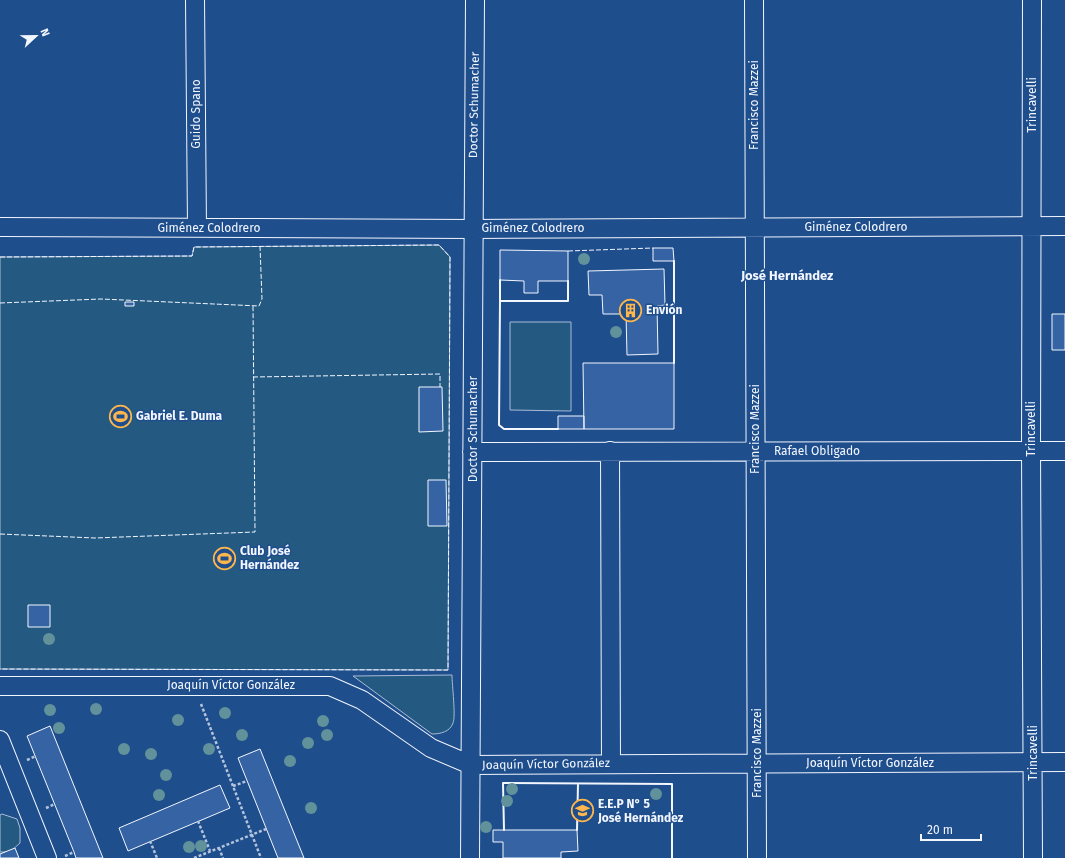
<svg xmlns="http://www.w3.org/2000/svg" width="1065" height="858" font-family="'Fira Sans',sans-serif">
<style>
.green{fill:#245a82;stroke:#a8bbd7}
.building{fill:#3563a3;stroke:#f2f6ff}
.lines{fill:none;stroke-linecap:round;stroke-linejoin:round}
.street-casing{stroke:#f2f6ff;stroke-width:20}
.path{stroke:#b3c4dc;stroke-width:2.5;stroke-dasharray:3 2;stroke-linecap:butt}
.street{stroke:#1f4e8c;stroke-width:18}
.fence{stroke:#f2f6ff;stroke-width:1;stroke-dasharray:5 2;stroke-linecap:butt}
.wall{stroke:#f2f6ff;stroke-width:2}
.tree{fill:#61919a}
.labels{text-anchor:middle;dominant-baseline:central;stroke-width:3;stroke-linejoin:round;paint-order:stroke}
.street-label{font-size:12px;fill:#f2f6ff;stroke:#1f4e8c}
.poi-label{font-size:12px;font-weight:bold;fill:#f2f6ff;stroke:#1f4e8c;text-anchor:start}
.neighbourhood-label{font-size:13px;font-weight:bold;fill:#f2f6ff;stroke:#1f4e8c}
</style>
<rect width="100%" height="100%" fill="#1f4e8c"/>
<path class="green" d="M439,245L450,257L448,670L0,669V257L192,256L194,247Z
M510,322H571V411L510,410Z
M452,675C452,685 456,716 453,723C450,732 440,734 432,734L353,676Z
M2,814L17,819L20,828V843L10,852H0V815Z"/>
<path class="building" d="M653,248H673L674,261H653Z
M500,250L568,251V281H538V293H524V281L500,280Z
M664,269L665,305L657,306L658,354L627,355L626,314H603L602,295H589L588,271Z
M125,302H134V306H125Z
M1052,314H1065V350H1052Z
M583,363H674V429H584Z
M419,387H442L443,431L419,432Z
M558,416H584V429H558Z
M428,480H446L447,526H428Z
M28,605H50V627H28Z
M50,726L103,858H76L74,852L27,736Z
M260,749L304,858H278L238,758Z
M220,785L230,808L128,851L119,828Z
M493,830H577L578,851L561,852V858H503V842H493Z
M15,848L19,858H0V854Z"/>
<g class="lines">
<defs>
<path id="street" d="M195,0L197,228
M754,0L757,858
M1032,0L1031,451L1033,858
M0,227L473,229L1065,226
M610,451L611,763
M472,452L1065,451
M0,686H330L362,700L431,748L471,765L1065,762
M0,740L47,858
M470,858L475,0"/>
</defs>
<use href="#street" class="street-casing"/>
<path class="path" d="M201,704L261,858
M27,760L36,756
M233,786L247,781
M46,808L55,804
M198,821L210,851
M150,841L157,858
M219,848L223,858
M65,856L74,852
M194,858L266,829"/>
<use href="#street" class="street"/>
<path class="fence" d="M568,251L653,248
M0,257L192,256L194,247L439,245L450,257L448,670L0,669
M0,303L101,299L259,306L262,299L260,246
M253,377L440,374V387
M0,534L95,538L255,532L253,305"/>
<path class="wall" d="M500,280V301H568V281
M500,301L499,425L504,429H558
M674,363V261
M504,830L503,783L672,784V858
M577,830L578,784"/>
</g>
<g class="tree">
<circle cx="584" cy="259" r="6"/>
<circle cx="616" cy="332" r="6"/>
<circle cx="49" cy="639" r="6"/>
<circle cx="96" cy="709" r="6"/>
<circle cx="50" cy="710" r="6"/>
<circle cx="225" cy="713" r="6"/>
<circle cx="178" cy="720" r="6"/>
<circle cx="323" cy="721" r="6"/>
<circle cx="59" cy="728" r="6"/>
<circle cx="242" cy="735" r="6"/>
<circle cx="327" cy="735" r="6"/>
<circle cx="308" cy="743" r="6"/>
<circle cx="124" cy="749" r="6"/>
<circle cx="209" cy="749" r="6"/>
<circle cx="151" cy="754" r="6"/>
<circle cx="290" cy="761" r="6"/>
<circle cx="166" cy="775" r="6"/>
<circle cx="512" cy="789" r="6"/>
<circle cx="656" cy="794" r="6"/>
<circle cx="159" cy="795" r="6"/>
<circle cx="507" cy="801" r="6"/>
<circle cx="311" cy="808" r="6"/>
<circle cx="486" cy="827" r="6"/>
<circle cx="201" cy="846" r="6"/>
<circle cx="189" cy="847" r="6"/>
</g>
<defs>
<symbol id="building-ring" viewBox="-11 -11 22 22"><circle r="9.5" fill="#1f4e8c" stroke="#ffb74d" stroke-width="1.5"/><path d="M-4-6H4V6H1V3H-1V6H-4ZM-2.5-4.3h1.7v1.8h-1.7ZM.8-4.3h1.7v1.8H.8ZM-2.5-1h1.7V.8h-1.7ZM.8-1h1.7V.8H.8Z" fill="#ffb74d"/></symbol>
<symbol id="stadium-ring" viewBox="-11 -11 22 22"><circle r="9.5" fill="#1f4e8c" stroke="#ffb74d" stroke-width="1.5"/><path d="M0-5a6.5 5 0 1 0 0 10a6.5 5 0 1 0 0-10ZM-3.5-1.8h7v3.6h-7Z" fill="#ffb74d"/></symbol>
<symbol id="school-ring" viewBox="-11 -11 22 22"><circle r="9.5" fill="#1f4e8c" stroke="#ffb74d" stroke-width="1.5"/><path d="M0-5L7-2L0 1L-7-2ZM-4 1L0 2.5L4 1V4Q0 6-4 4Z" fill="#ffb74d"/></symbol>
</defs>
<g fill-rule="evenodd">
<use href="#building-ring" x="618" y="298" width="25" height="25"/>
<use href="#stadium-ring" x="108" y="404" width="25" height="25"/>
<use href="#stadium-ring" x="212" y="546" width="25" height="25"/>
<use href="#school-ring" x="570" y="798" width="25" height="25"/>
</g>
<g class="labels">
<g class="street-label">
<text transform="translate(474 105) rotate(-89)">Doctor Schumacher</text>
<text transform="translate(754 105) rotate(-90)">Francisco Mazzei</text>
<text transform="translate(1032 105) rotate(-90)">Trincavelli</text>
<text transform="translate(196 114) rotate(-90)">Guido Spano</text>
<text x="856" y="227">Giménez Colodrero</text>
<text x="209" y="228">Giménez Colodrero</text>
<text x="533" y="228">Giménez Colodrero</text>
<text transform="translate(473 429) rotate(-90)">Doctor Schumacher</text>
<text transform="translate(755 429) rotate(-90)">Francisco Mazzei</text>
<text transform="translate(1031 429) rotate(-90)">Trincavelli</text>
<text x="817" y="451">Rafael Obligado</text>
<text x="231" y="685">Joaquín Víctor González</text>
<text transform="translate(757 753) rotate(-90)">Francisco Mazzei</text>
<text transform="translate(1033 753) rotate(-90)">Trincavelli</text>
<text x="870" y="763">Joaquín Víctor González</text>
<text transform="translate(546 764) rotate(-1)">Joaquín Víctor González</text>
</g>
<g class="poi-label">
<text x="646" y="310">Envión</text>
<text x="136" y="416">Gabriel E. Duma</text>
<text x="240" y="551">Club José<tspan x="240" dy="14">Hernández</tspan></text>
<text x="598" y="804">E.E.P N° 5<tspan x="598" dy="14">José Hernández</tspan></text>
</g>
<g class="neighbourhood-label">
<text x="787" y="275">José Hernández</text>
</g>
</g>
<g transform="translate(36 36) rotate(68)" stroke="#1f4e8c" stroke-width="3" paint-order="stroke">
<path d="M0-3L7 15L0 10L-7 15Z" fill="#f2f6ff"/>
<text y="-6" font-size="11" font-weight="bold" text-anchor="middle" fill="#f2f6ff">N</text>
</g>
<path d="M921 834v6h60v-6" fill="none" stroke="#f2f6ff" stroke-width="2"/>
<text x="927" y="834" font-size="12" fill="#f2f6ff" stroke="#1f4e8c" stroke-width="3" paint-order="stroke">20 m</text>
</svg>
